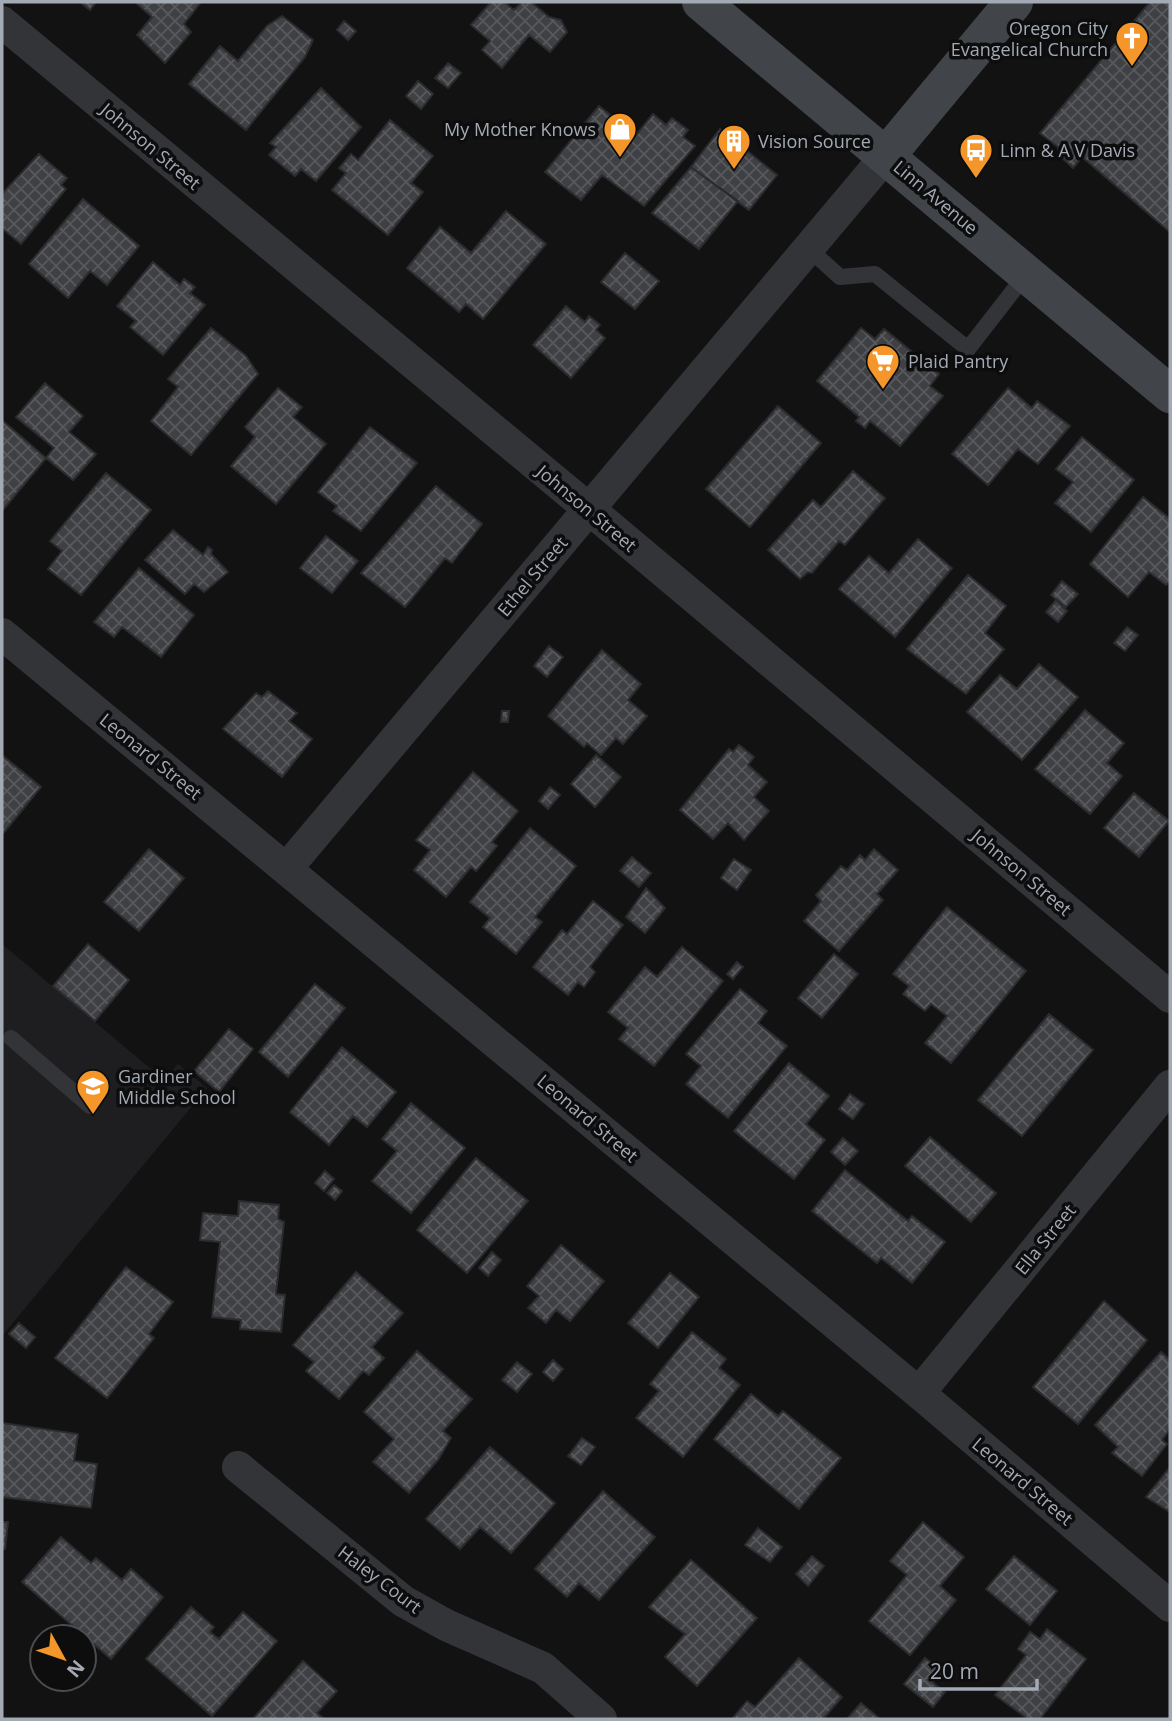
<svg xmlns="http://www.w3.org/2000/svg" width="1172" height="1721" font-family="'Open Sans',sans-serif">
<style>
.built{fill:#1e1e20}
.building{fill:url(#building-cross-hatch);stroke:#2c2c2f;stroke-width:2}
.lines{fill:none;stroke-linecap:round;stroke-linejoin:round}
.lane{stroke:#333438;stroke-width:16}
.street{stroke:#333438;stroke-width:32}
.secondary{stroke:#414448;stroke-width:38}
.labels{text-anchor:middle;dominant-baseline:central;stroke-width:7;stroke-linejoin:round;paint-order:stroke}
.poi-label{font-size:18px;fill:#a3aab4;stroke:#0d0d0e;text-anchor:start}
.street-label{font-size:18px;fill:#a3aab4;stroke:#0d0d0e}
</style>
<defs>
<pattern id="building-cross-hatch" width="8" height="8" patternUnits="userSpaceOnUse" patternTransform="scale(1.75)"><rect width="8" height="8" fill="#3e4043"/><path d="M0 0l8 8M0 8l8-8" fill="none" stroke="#57595c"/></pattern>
</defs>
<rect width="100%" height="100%" fill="#121213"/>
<path class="built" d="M2,944L164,1080L178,1064L207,1088L2,1336Z"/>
<path class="building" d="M80,2H96L90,10Z
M135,2H201L184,24L191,32L165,63L137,35L152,17Z
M491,2H504L514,10L522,2H531L549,17L561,20L567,32L550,52L529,35L502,68L482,50L490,41L471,25Z
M1150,2H1170V232L1082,157L1073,168L1058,154V147L1040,133Z
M282,16L313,40L305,57L246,130L189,84L220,46L238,61L267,26Z
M344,21L356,31L348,40L337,30Z
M448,63L461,73L448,88L435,78Z
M418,81L433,94L421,109L406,96Z
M321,88L361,127L316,181L301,169L295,176L269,155L276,147L270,143Z
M599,106L636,135L653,114L666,125L672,118L688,130L683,137L695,146L644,206L602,175L581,200L545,172Z
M390,120L433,156L411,183L423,192L388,235L332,190L346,173L339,168L351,154L358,160Z
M720,129L777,175L749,210L691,167Z
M39,154L67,178L61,185L66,189L21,244L2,228V194Z
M691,167L738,201L699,249L652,213Z
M83,199L139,246L107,285L90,271L68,298L29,264Z
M506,211L546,244L483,319L466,304L459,312L407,268L440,227L471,253Z
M625,253L659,281L635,309L601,282Z
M153,262L180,285L184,279L195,287L190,293L205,305L163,355L130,327L136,321L117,306Z
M566,306L585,322L589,316L600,325L596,330L605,338L571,378L533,345Z
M211,328L246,356L258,374L191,455L151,421L178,387L168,379Z
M861,328L875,339L884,329L939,374L930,386L943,396L900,446L870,421L865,428L856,421L859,417L817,381Z
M45,383L83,416L69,432L96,454L73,480L46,458L54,448L16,417Z
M278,388L302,407L293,417L326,444L276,504L231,466L255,437L245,427Z
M1008,388L1032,408L1037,401L1070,426L1038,464L1018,449L988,485L952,454Z
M778,406L821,443L750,527L706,489Z
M3,421L46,458L2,511V423Z
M370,427L417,463L361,531L333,511L337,506L318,492Z
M1082,437L1134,480L1091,532L1055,503L1073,482L1056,469Z
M853,471L885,498L845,545L839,541L812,573L808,572L800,579L768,550L813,500L821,507Z
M106,473L151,510L81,595L48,569L62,551L50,541Z
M436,486L482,524L452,563L445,558L405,607L361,573Z
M1143,497L1170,519V581L1166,585L1149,572L1128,597L1090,564Z
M173,530L203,555L208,547L212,550L211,554L228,572L204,592L194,584L185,594L145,560Z
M326,536L358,561L332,593L300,568Z
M918,539L952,568L895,637L839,589L869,556L889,573Z
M139,568L194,615L161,657L122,627L114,637L94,622Z
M968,575L1006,606L985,633L1004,649L966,694L907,649Z
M1062,581L1078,594L1066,607L1051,595Z
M1056,600L1067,611L1058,622L1046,612Z
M1127,627L1138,635L1125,651L1114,643Z
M549,646L563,657L547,677L534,666Z
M602,650L641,684L628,700L647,716L623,744L616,738L601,755L587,743L584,747L548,716Z
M1039,664L1078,697L1022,760L967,712L1000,675L1017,689Z
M268,691L297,713L289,721L312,739L282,777L223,729L256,693L262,697Z
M1085,710L1124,743L1107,763L1122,776L1090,814L1035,769Z
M502,711H509L508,722H501Z
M739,745L754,757L748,765L767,782L754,797L769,811L744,840L728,823L713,839L680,810L729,749L733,752Z
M2,755L41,787L2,835Z
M596,755L621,777L595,807L571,784Z
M473,772L518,811L492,842L497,846L476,871L471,867L446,897L414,870L430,850L416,840Z
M550,787L560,795L548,809L539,801Z
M1134,793L1169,821L1139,857L1104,828Z
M530,828L576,866L535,917L542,922L516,954L483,927L490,918L470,902Z
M149,849L184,878L139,931L104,902Z
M874,849L898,870L877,894L883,900L839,951L804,921L821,901L816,895L841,866L847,870L860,855L865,860Z
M632,857L651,873L639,887L620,871Z
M734,859L751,870L737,890L721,878Z
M646,888L665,908L645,933L626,917Z
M593,901L623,925L590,967L595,972L584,987L578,982L568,995L533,967L562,930L567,934Z
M947,907L1026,971L951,1063L925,1043L947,1016L931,1004L925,1011L903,994L909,986L893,974Z
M88,944L129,980L95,1021L53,986Z
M682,947L723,981L654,1066L619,1039L628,1028L608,1012L645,967L657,977Z
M834,954L858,974L822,1018L798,998Z
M737,962L743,967L733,979L727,974Z
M315,984L345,1008L288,1077L259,1052Z
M740,989L767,1011L758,1023L787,1046L728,1118L686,1084L701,1066L686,1054Z
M1049,1014L1093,1050L1022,1136L978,1100Z
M229,1029L253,1049L219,1092L194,1071Z
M342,1047L396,1092L367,1127L353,1116L329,1145L290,1112Z
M789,1063L829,1096L806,1124L825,1140L794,1179L734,1131Z
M850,1094L864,1104L853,1119L839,1109Z
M411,1103L465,1148L411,1213L372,1181L397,1151L382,1139Z
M930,1137L996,1193L971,1222L905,1166Z
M843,1138L858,1151L845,1165L831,1152Z
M476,1158L528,1201L467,1273L417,1230Z
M845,1170L908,1221L912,1216L945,1242L912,1283L881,1258L877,1263L812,1211Z
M325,1171L334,1179L324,1191L315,1183Z
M334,1185L342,1191L335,1200L327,1193Z
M239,1201L279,1205L278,1219L284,1222L276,1294L285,1295L281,1332L240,1329L241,1320L212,1317L220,1242L200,1240L203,1213L238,1216Z
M561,1245L604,1281L570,1321L556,1310L546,1323L528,1308L539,1296L527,1286Z
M492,1252L501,1260L488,1276L479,1268Z
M126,1267L173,1302L149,1334L154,1338L107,1398L55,1358Z
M356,1272L403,1313L372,1347L384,1358L369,1375L363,1371L339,1399L306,1371L314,1362L293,1345Z
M670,1273L699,1297L658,1348L628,1323Z
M1104,1301L1147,1340L1078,1424L1033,1387Z
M19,1323L35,1337L26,1348L9,1334Z
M692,1332L726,1359L719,1368L740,1385L683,1457L636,1418L659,1391L650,1384Z
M417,1351L472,1399L443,1431L451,1438L438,1460L409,1493L373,1462L394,1439L364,1412Z
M1161,1352L1170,1360V1429L1162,1440L1167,1444L1142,1476L1112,1453L1118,1447L1095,1425Z
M553,1360L563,1369L553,1381L543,1372Z
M517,1362L532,1374L517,1392L502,1380Z
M751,1394L778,1416L783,1411L841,1458L799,1509L714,1439Z
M2,1423L78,1434L74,1461L97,1464L91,1508L2,1497Z
M582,1438L595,1447L581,1465L568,1456Z
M490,1447L555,1503L511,1553L480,1527L460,1549L426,1519Z
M1170,1467V1512L1146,1497Z
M603,1491L655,1537L599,1600L579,1583L567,1597L535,1569Z
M2,1522H8L5,1549H2Z
M923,1522L964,1557L940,1586L956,1600L910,1655L869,1621L907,1575L890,1561Z
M758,1528L782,1547L770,1562L745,1545Z
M61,1537L91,1563L96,1558L122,1580L131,1569L163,1597L111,1659L22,1582Z
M812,1556L824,1566L808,1586L796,1574Z
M1014,1556L1057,1591L1030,1625L986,1589Z
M691,1560L757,1618L697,1686L665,1657L685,1634L649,1607Z
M191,1607L214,1627L210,1632L219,1639L243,1612L277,1641L212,1716L146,1659Z
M1047,1629L1086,1659L1040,1719H1028L995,1695L1026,1655L1018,1649L1030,1632L1040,1639Z
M799,1658L842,1697L823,1719H732L747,1701L755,1707Z
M925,1658L942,1671L933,1683L945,1692L933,1707L904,1684Z
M303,1661L337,1691L317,1713L324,1719H253Z
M861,1703L880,1719H847Z"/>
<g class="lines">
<path class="lane" d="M808,248L840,277L875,274L968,349L1027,273
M11,1038L90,1106"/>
<path class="street" d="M2,22L589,509L1170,997
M2,634L919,1393L1170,1606
M287,868L886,156
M919,1393L1170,1086
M238,1467L403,1601L446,1625L543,1668L601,1719"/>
<path class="secondary" d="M701,2L1170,394
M886,156L1014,2"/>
</g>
<defs>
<symbol id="church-pin" viewBox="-11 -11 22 30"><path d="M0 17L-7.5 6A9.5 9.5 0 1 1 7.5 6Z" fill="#f49629" stroke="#0d0d0e"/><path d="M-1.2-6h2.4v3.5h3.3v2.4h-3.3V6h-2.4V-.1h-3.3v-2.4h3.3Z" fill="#fff"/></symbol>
<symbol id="shop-pin" viewBox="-11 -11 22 30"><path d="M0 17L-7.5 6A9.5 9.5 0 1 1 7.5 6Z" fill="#f49629" stroke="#0d0d0e"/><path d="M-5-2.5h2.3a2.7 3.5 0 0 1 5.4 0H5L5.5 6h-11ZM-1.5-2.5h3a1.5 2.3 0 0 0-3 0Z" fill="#fff"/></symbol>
<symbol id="building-pin" viewBox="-11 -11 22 30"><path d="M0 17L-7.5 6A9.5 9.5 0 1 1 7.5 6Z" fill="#f49629" stroke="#0d0d0e"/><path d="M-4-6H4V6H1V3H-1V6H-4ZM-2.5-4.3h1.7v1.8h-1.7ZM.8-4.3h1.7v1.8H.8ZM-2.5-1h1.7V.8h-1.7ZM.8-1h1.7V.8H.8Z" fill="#fff"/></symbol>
<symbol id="bus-pin" viewBox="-11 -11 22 30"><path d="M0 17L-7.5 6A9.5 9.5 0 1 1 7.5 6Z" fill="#f49629" stroke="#0d0d0e"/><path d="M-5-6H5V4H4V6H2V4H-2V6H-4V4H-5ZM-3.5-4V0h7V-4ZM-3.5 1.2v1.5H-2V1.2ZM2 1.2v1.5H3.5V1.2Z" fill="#fff"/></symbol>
<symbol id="supermarket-pin" viewBox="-11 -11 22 30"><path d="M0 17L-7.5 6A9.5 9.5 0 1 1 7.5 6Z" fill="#f49629" stroke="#0d0d0e"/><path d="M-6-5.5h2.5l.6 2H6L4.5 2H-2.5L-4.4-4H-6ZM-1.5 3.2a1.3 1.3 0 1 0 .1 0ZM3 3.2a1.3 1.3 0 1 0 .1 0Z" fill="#fff"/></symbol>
<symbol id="school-pin" viewBox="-11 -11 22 30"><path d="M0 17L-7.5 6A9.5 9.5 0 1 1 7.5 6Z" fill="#f49629" stroke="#0d0d0e"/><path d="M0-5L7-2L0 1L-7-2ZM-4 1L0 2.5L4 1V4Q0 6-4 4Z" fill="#fff"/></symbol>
</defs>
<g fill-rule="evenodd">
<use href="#church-pin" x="1113" y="19" width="38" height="52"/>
<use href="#shop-pin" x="601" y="110" width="38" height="52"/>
<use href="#building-pin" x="715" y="122" width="38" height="52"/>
<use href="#bus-pin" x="957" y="131" width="38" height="52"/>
<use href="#supermarket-pin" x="864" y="342" width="38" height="52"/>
<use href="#school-pin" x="74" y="1067" width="38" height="52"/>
</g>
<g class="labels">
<g class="poi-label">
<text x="1108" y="28" text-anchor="end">Oregon City<tspan x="1108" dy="21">Evangelical Church</tspan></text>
<text x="596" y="129" text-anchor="end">My Mother Knows</text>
<text x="758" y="141">Vision Source</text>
<text x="1000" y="150">Linn &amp; A V Davis</text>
<text x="908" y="361">Plaid Pantry</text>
<text x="118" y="1076">Gardiner<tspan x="118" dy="21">Middle School</tspan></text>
</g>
<g class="street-label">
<text transform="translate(151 146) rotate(40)">Johnson Street</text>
<text transform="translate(936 197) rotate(40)">Linn Avenue</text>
<text transform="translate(587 508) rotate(40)">Johnson Street</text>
<text transform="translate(532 576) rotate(-50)">Ethel Street</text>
<text transform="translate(151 756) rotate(39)">Leonard Street</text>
<text transform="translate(1022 872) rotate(40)">Johnson Street</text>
<text transform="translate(588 1118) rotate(40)">Leonard Street</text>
<text transform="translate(1045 1239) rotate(-51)">Ella Street</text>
<text transform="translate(1023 1481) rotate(40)">Leonard Street</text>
<text transform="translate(380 1579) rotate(37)">Haley Court</text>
</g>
</g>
<rect width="1172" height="1721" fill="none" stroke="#a3aab4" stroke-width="7"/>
<g transform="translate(63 1658) rotate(130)"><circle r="33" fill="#0d0d0e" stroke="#494c50" stroke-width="2"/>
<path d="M0-5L12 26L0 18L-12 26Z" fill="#f49629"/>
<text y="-10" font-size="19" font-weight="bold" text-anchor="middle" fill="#a3aab4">N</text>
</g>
<path d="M920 1679v10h117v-10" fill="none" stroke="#a3aab4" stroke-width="3.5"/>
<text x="930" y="1679" font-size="21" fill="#a3aab4" stroke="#0d0d0e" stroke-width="5" paint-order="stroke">20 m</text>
</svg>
